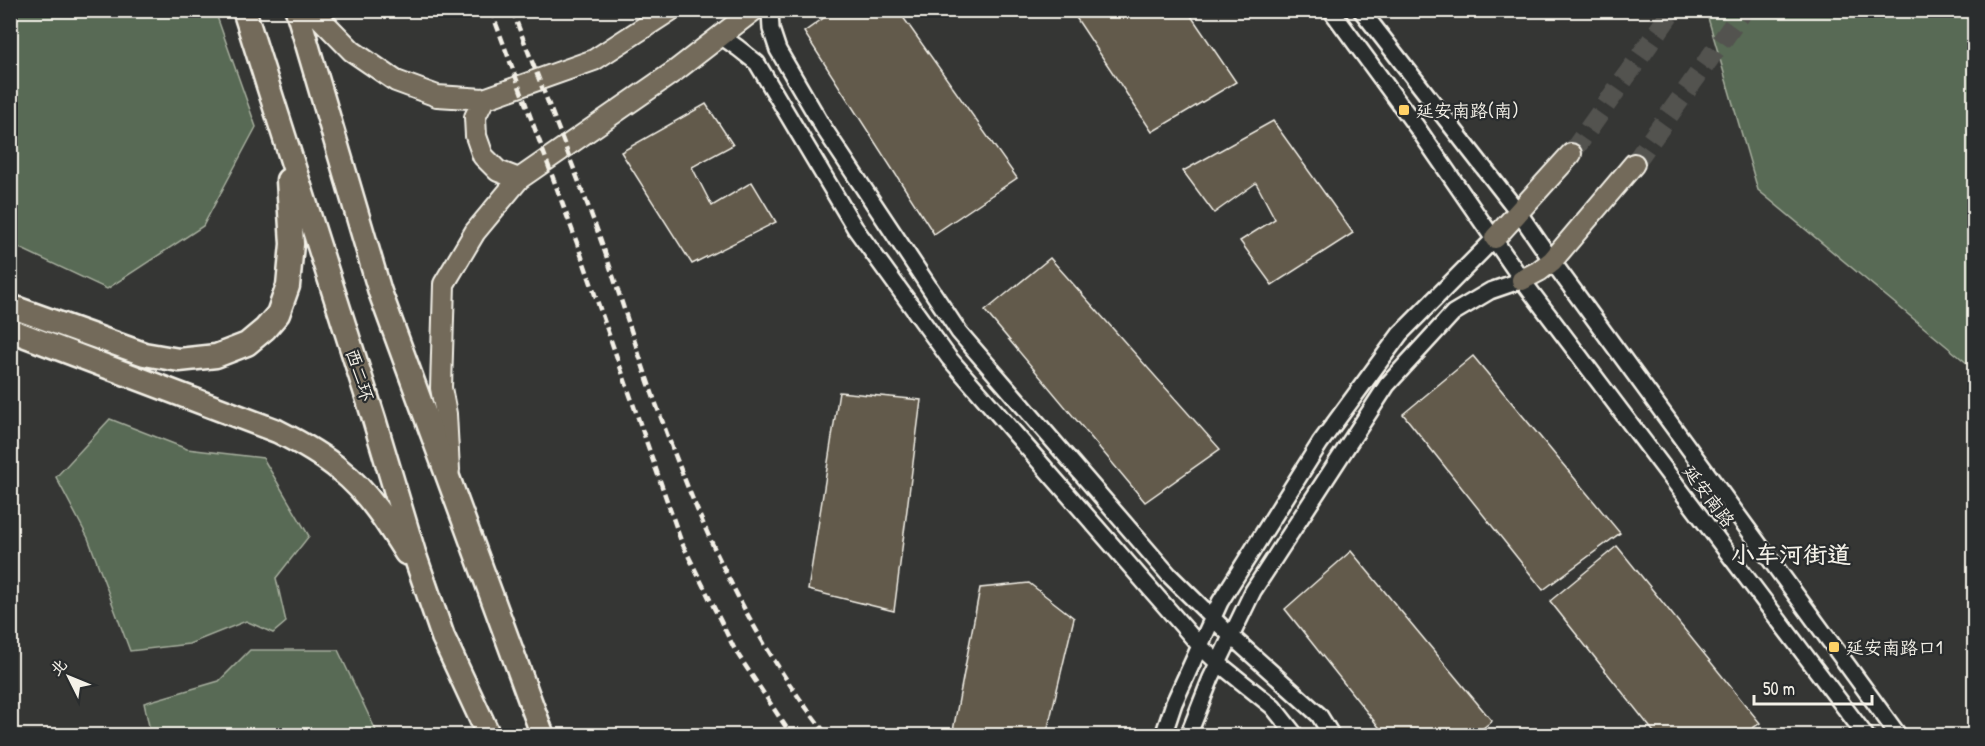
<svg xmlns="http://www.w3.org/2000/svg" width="1985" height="746" font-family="'Patrick Hand','LXGW WenKai TC',sans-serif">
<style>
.green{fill:#586a54;stroke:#a6ae9e;stroke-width:1.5}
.building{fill:#625a4b;stroke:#f4f1e8;stroke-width:1.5}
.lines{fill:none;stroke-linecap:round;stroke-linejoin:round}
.major-tunnel{stroke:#52524f;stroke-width:20;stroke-dasharray:20 10;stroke-linecap:butt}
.minor-casing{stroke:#f4f1e8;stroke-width:20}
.major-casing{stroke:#f4f1e8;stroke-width:24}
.highway-casing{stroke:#f4f1e8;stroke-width:27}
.minor{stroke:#2a2d2e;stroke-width:15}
.major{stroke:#736b5a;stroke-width:20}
.highway{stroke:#736b5a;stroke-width:22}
.rail{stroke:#f4f1e8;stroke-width:4.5;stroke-dasharray:9 4.5;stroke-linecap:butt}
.poi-dot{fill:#ffd166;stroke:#2a2d2e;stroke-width:2}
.labels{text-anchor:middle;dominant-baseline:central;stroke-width:4.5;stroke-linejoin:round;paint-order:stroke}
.poi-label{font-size:18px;fill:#f4f1e8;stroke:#2a2d2e;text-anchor:start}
.street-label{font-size:18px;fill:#f4f1e8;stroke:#2a2d2e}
.district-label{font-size:24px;font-weight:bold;fill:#f4f1e8;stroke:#2a2d2e}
</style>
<rect width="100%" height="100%" fill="#353634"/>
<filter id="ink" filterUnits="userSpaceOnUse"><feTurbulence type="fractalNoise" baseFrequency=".0167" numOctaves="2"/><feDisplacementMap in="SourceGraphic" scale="12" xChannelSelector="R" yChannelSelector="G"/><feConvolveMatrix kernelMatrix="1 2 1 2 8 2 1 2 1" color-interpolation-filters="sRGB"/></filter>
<g filter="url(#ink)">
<path class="green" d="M11,10L215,11L256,127L203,226L107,289L11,244Z
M1706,11H1974V369L1758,190Z
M110,419L187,449L263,458L309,536L276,578L286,622L273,633L246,621L189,644L130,651L88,538L56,477Z
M250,650H338L378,735H151L144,703L219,681Z"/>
<path class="building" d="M835,10H898L1017,178L934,234L804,32Z
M1071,10H1187L1236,82L1152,132Z
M706,104L733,145L692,167L712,206L752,182L776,222L692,264L621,152Z
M1273,121L1353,233L1272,285L1240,241L1275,219L1256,183L1214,213L1183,171Z
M1050,258L1220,449L1145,502L985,311Z
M1473,356L1620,533L1543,590L1403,414Z
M839,392L921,400L894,611L808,590Z
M1617,546L1760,723L1741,736H1657L1550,601Z
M1351,551L1492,721L1473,736H1386L1285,609Z
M1029,583L1074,618L1046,736H952L980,588Z"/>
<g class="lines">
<path class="major-tunnel" d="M1571,154L1673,10
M1634,164L1744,10"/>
<defs>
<path id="minor" d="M770,10L771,29L778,50L823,127L959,332L1169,575L1231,636L1319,715L1332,736
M1331,10L1416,126L1522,280L1866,736
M1361,10L1519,213L1552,261L1899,736
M721,36L738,48L757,63L855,228L949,358L1200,646L1218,663L1273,707L1296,736
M1163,736L1174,703L1220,602L1320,443L1400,334L1495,238
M1188,736L1211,678L1253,591L1387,385L1453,313L1490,291L1522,280"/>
<path id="major" d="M312,10L352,51L396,81L437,96L484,99L594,60L671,10
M484,99L475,117L476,136L483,156L498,171L519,179
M1495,238L1571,154
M1522,280L1539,271L1552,261L1634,164
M449,470L446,414L441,388L444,284L475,232L519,179L675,71L754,10"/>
<path id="highway" d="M244,10L374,419L414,553L443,637L489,736
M297,10L380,292L543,736
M10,306L144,354L179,360L216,356L247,344L265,329L278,314L288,286L292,244L288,180
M10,330L277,431C299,442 321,454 340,470C368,492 388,524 406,553"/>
</defs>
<use href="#minor" class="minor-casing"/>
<use href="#major" class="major-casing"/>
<use href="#highway" class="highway-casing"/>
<use href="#minor" class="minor"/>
<use href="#major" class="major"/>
<use href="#highway" class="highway"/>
<path class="rail" d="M491,10L577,243L681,541L735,650L792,736
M512,10C541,85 571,160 599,235C617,286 633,338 651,390C694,511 746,635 828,736"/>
</g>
</g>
<g class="poi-dot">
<rect x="1398" y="104" width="12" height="12" rx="3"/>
<rect x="1828" y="641" width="12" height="12" rx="3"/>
</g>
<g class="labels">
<g class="poi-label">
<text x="1416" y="110">延安南路(南)</text>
<text x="1846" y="647">延安南路口1</text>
</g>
<g class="street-label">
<text transform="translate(360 375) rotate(72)">西二环</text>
<text transform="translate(1709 496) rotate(53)">延安南路</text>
</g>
<g class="district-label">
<text x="1791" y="554">小车河街道</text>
</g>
</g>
<rect width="1985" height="746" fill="none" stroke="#2a2d2e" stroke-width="36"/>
<rect x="18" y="18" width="1949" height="710" fill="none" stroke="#f4f1e8" stroke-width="2" filter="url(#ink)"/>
<g transform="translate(69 677) rotate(313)" stroke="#2a2d2e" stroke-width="4.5" paint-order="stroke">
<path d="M0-4.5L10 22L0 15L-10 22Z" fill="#f4f1e8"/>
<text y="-9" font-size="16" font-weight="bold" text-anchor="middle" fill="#f4f1e8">北</text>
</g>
<path d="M1754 695v9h118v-9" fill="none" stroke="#f4f1e8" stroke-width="3"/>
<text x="1763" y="695" font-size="18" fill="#f4f1e8" stroke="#2a2d2e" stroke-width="4.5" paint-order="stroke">50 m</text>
</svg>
